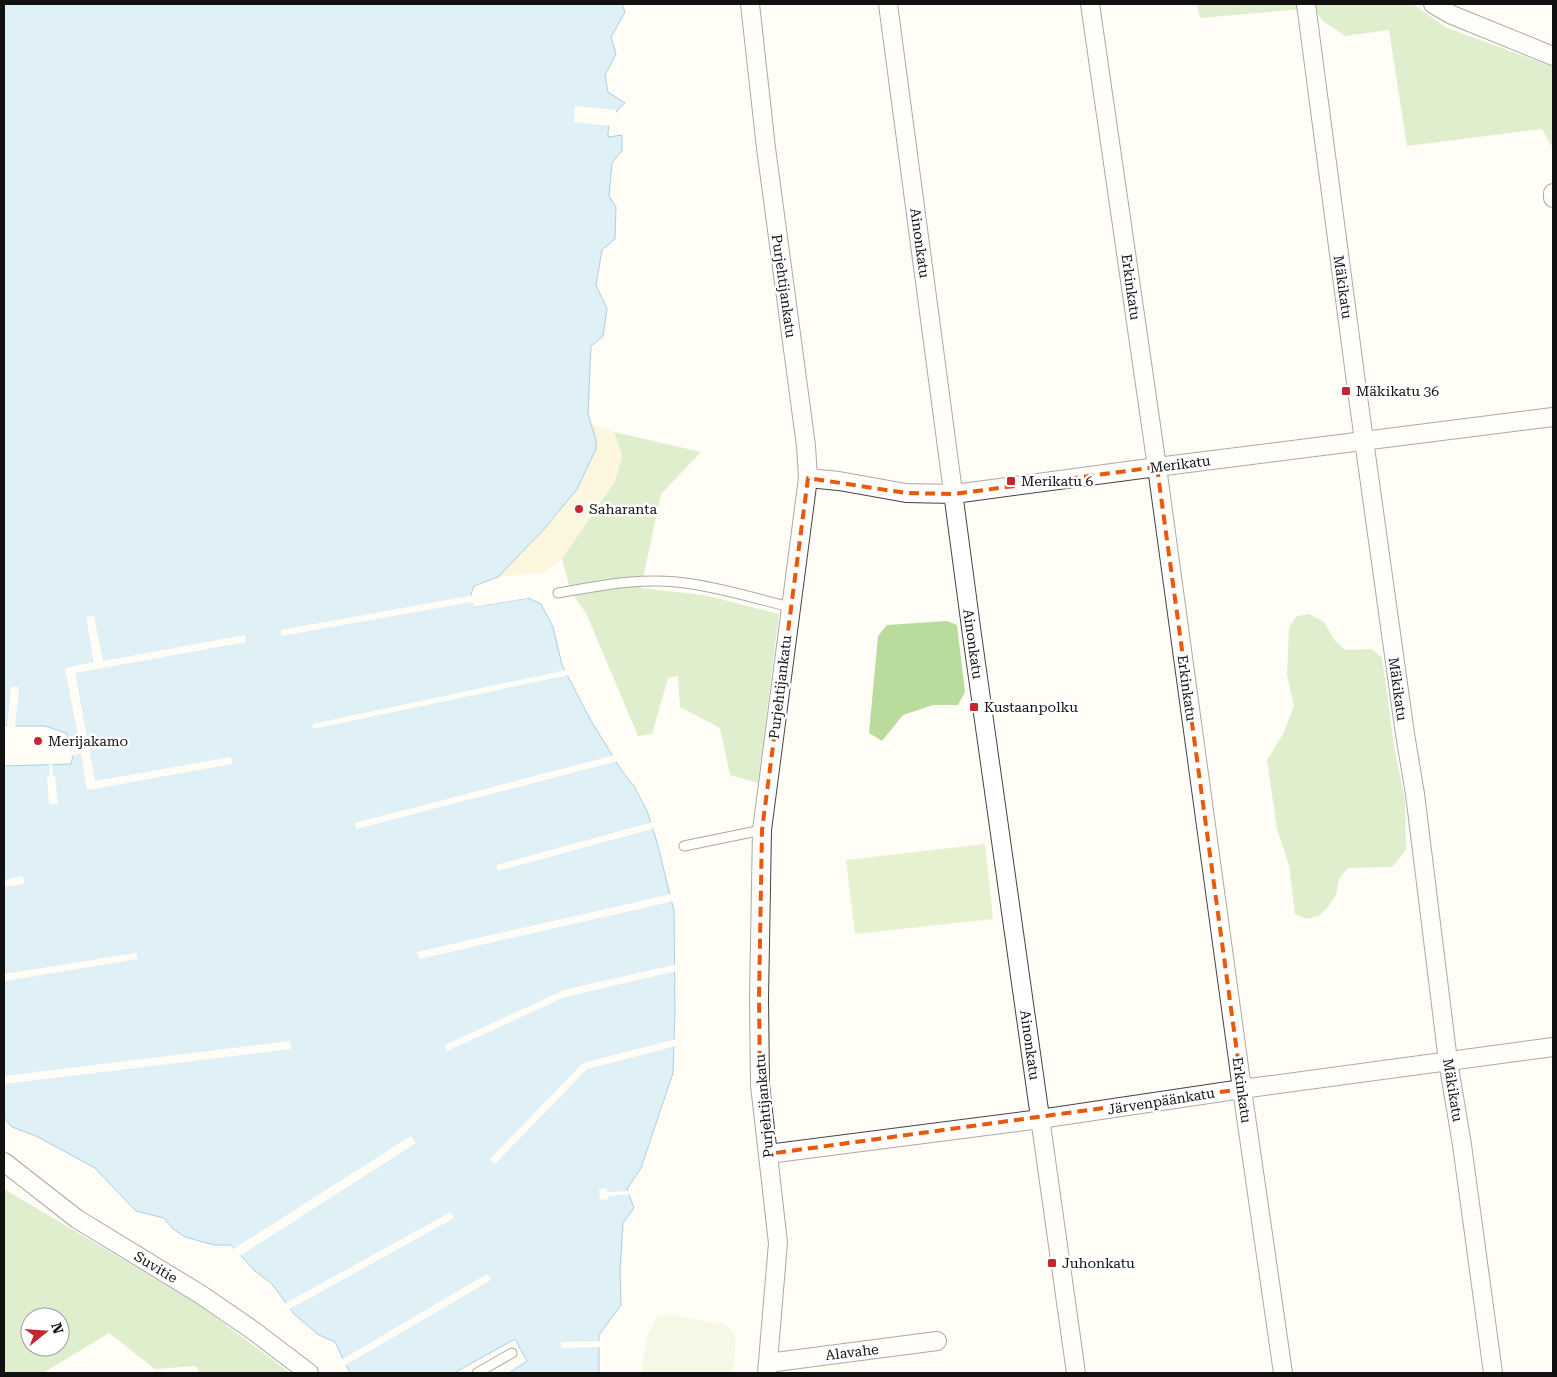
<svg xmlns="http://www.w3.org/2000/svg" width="1557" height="1377" font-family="'Roboto Serif',serif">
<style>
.forest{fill:#b9dc9c;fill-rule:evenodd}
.sand{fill:#fbeec1}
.pitch{fill:#e6f2cf}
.water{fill:#b9e0f7;stroke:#3f96cf}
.pier{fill:#fffdf5}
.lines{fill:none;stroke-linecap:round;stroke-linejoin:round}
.service-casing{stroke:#444;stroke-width:11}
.minor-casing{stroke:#444;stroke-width:20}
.service{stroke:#fff;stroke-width:9}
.minor{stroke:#fff;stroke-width:18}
.marked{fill:none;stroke:#e8590c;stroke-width:4;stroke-dasharray:10 6;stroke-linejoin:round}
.poi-dot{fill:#c4262e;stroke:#fff;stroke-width:2}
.labels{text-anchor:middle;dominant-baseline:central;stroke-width:5;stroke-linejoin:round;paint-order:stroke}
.street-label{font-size:14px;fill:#111;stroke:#fff}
.poi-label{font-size:14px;fill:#111;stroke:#fff;text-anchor:start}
</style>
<rect width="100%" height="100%" fill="#fffdf5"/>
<path class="forest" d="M1197,4H1413L1445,27L1553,67V148L1542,129L1407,146L1389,30L1345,36L1323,21L1313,8L1200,18Z
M614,432L701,452L661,494L641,588L704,595L779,614L758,783L730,775L720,728L680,707L678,676L668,678L652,734L638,736L586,613L571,592L562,559L615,481L622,456Z
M1309,614L1324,622L1335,641L1346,650L1371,649L1382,657L1394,746L1405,800L1406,850L1392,867L1348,868L1339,879L1336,895L1328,907L1319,916L1306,919L1295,914L1289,865L1277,829L1267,760L1283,734L1294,706L1287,675L1289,627L1297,616Z
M947,621L957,625L965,692L958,705H933L903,715L882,741L869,733L878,636L887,625Z
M4,1189L198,1304L290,1373H200L196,1366L155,1369L109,1333L43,1373H4ZM30,1317H60V1347H30Z"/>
<path class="sand" d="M590,423L614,432L622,456L615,481L562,559L543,573L498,577L544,529L596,440Z"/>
<path class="pitch" d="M985,844L993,919L855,934L846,860Z
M671,1315L726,1325L736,1336L733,1373H642L647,1335L657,1317Z"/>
<path class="water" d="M4,4H622L625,12L611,37L616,54L605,75L608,92L625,103C615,111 607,124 608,137L622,135V151L612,163L609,196L616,207L615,239L602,250L596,285L607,309L603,336L591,346L588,414L596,440V449L577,489L544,529L498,577L474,586L471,594L474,607L528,598L541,604L553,627L562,665L590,719L622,771L634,786L647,811L657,842L674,911L675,1012L673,1073L641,1168L627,1189L634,1208L623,1223L620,1271L621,1305L599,1335V1373H509L527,1361L515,1339L454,1373H350L335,1342L319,1335L294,1314L272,1284L254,1270L231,1245H214L185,1237L172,1228L164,1218L136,1211L95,1168L36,1136L12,1127L4,1118V766L71,764L74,751L66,733L45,726H7L4,724Z"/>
<path class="pier" d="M575,106L616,110V118L612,126L574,122Z
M474,595L476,604L527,595L528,598L474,607L472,602L281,636V630Z
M94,616L103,661L245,635L246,642L75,673L95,781L231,757L232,764L87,790L81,753L70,756L71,749L80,746L65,668L94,662L86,617Z
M567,670L569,675L313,729L312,724Z
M11,687H19L15,728H7Z
M615,755L618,761L356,829L355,823Z
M52,762L53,776H55L58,804H49L47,777L50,776L49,763Z
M653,822L655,828L498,871L496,865Z
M23,876L24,884L4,887V880Z
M672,894L674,901L419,959L417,952Z
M136,953L138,959L4,981V974Z
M677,964V971L565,997L447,1051L445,1045L564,990Z
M676,1039V1046L587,1069L495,1164L490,1159L583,1063Z
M290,1041L291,1049L4,1084V1076Z
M411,1136L416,1143L238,1257L232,1250Z
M607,1188V1192L630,1191L632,1194L608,1196V1199L600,1200L599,1189Z
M451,1212L454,1218L288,1310L284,1304Z
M487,1274L491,1280L344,1366L341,1360Z
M602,1341V1347L561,1348V1342Z"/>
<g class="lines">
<defs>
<path id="service" d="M558,593C602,585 647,576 692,584C725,589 758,599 790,607
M684,846L762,830
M477,1373L512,1353"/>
<path id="minor" d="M750,4L766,148L806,446L808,478L762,830L759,998L760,1085L778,1243L767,1373
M888,4L972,635L1076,1373
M1090,4L1157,467L1242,1089L1283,1373
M1306,4L1357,390L1405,734L1415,794L1448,1061L1462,1145L1493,1373
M1433,4L1452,15L1553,56
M1553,193V198
M808,478L839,481L906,493L954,494L1157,467L1553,417
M768,1154L1040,1119L1242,1089L1553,1047
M4,1162L77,1219L200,1294L251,1329L309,1373
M768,1363L937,1341"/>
</defs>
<use href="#service" class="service-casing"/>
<use href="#minor" class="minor-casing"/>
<use href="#service" class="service"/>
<use href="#minor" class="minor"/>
</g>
<path d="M0 0H1557V1377H0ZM1157,467L1242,1089L768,1154L760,1085L759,998L762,830L808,478L906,493L954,494Z" fill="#fffdf5" fill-opacity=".55" fill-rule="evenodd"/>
<path class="marked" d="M1157,467L1242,1089L768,1154L760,1085L759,998L762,830L808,478L906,493L954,494Z"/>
<g class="poi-dot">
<rect x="1341" y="386" width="10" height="10" rx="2.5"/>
<rect x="1006" y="476" width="10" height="10" rx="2.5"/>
<circle cx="579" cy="509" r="5"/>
<rect x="969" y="702" width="10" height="10" rx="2.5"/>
<circle cx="38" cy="741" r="5"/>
<rect x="1047" y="1258" width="10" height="10" rx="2.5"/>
</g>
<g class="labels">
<g class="street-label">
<text transform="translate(920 243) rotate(82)">Ainonkatu</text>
<text transform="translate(784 286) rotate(82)">Purjehtijankatu</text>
<text transform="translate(1131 287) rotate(82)">Erkinkatu</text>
<text transform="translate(1343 287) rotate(82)">Mäkikatu</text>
<text transform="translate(1180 464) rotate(-7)">Merikatu</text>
<text transform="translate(973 644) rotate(82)">Ainonkatu</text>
<text transform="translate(780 687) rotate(-83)">Purjehtijankatu</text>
<text transform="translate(1187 688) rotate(82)">Erkinkatu</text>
<text transform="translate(1398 689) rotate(82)">Mäkikatu</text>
<text transform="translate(1030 1045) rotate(82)">Ainonkatu</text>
<text transform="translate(1242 1090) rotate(82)">Erkinkatu</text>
<text transform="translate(1453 1090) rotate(81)">Mäkikatu</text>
<text transform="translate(1161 1101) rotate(-9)">Järvenpäänkatu</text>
<text transform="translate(764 1106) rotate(-95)">Purjehtijankatu</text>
<text transform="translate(156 1267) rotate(31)">Suvitie</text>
<text transform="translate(852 1352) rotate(-7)">Alavahe</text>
</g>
<g class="poi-label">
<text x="1356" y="391">Mäkikatu 36</text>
<text x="1021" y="481">Merikatu 6</text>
<text x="589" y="509">Saharanta</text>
<text x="984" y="707">Kustaanpolku</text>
<text x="48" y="741">Merijakamo</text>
<text x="1062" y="1263">Juhonkatu</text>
</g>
</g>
<rect width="1557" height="1377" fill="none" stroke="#111111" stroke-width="10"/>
<g transform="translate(45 1332) rotate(73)"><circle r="24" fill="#ffffff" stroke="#a0a0a0"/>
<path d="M0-4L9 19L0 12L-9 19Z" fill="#c4262e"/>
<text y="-8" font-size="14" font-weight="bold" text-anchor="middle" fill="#111111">N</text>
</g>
</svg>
